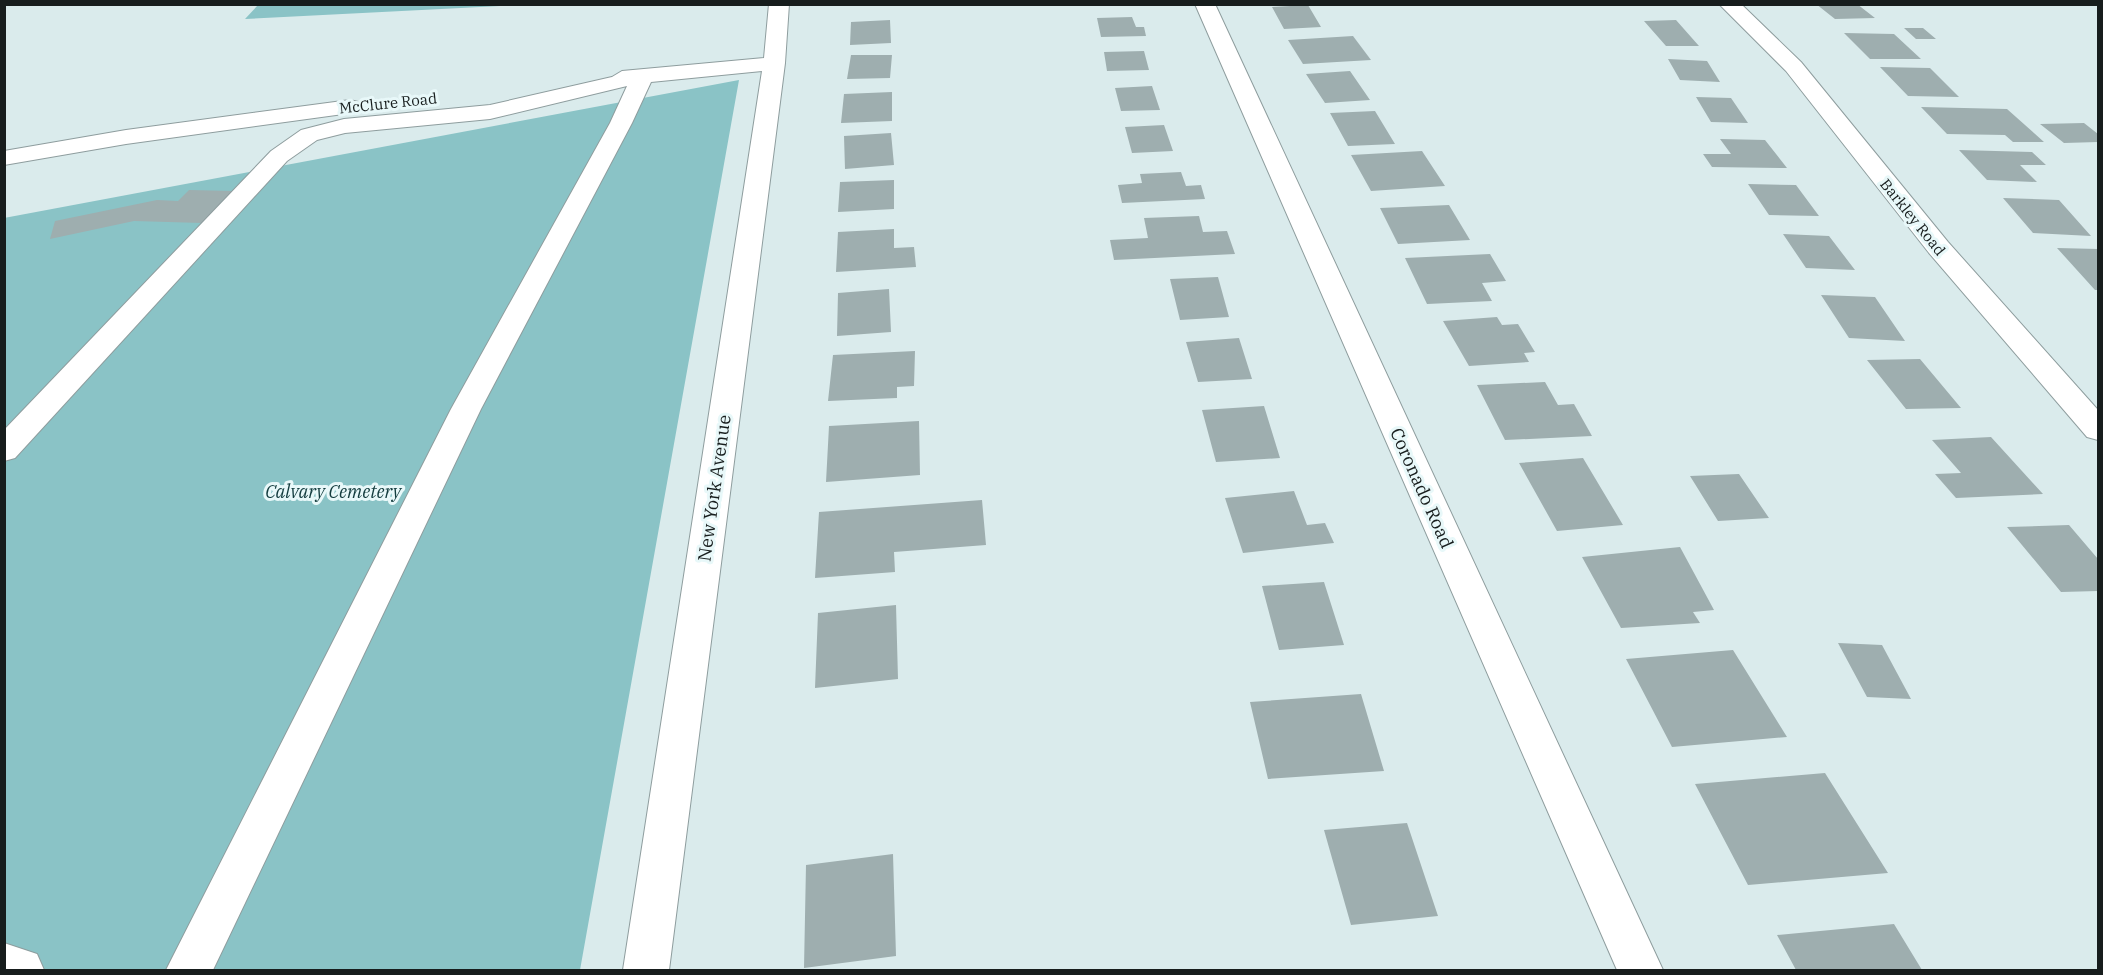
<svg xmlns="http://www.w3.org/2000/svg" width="2103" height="975" font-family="'IBM Plex Serif',serif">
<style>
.green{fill:#8ac3c6}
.building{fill:#9eaeaf}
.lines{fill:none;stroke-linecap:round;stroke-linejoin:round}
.minor-casing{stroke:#8e9d9e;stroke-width:2}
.minor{fill:#fff;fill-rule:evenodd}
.labels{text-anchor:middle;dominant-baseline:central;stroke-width:6;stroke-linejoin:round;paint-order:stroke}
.far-street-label{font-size:15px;fill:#171d1d;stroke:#e8f8f9}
.street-label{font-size:18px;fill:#171d1d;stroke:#e8f8f9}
.park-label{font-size:18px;font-style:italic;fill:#133c3e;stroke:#e8f8f9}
</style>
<rect width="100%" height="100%" fill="#daebec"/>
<path class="green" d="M258,5V4L520,5L245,19Z
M739,80L580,970H5L4,218Z"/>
<path class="building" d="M1816,4H1857L1875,18L1835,19Z
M1308,5L1321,27L1284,29L1272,7Z
M1132,17L1136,27H1144L1146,36L1101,37L1097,18Z
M890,20L891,43L850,45L851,22Z
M1676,20L1699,46H1666L1644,21Z
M1904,28H1923L1936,39H1916Z
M1844,33L1894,34L1921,59H1870Z
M1353,36L1371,60L1303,64L1288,40Z
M1144,51L1149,70L1107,71L1104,52Z
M851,55H892L890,78L847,79Z
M1668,59L1707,61L1720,82L1680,80Z
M1880,67L1930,68L1959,97L1908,96Z
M1350,71L1370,100L1325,103L1306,74Z
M1152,86L1160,110L1121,111L1115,88Z
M892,92V121L841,123L844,94Z
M1696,97L1731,98L1748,123L1711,122Z
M1921,107L2007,109L2044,142H2013L2005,135L1947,134Z
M1375,111L1395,144L1348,146L1330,113Z
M2084,123L2098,134V142L2064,143L2040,124Z
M1164,125L1173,151L1132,153L1125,127Z
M891,133L894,165L845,169L844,136Z
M1720,139L1765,140L1787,168L1712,167L1703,154H1731Z
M1959,150L2032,152L2046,165H2020L2037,182L1987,180Z
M1422,151L1445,186L1371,191L1351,155Z
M1181,172L1186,186L1201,185L1205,199L1122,203L1118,185L1142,183L1140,174Z
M894,180V209L838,212L840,182Z
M1748,184L1796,185L1819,216L1769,215Z
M189,190L233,191L202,223L134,221L50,239L55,221L157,200L178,201Z
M2003,198L2059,200L2091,236L2033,233Z
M1449,205L1470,240L1398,244L1380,208Z
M1199,216L1203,232L1227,231L1235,254L1114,260L1110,240L1148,238L1144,218Z
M894,229V248L914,247L916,267L836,272L838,232Z
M1783,234L1829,236L1855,270L1806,268Z
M2057,248L2098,249V290H2095Z
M1490,254L1506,281L1482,283L1492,301L1427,304L1405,258Z
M1218,277L1229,317L1180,320L1170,279Z
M889,289L891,332L837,336L838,293Z
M1821,295L1875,297L1905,341L1849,338Z
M1497,317L1502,325L1518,324L1535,352L1524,353L1529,362L1469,366L1443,321Z
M1239,338L1252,379L1198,382L1186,342Z
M915,351L914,386L897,387V398L828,401L833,355Z
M1920,359L1961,408L1906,409L1867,360Z
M1545,382L1558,405L1574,404L1592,436L1505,440L1477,385Z
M1264,406L1280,458L1216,462L1202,410Z
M919,421L920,475L826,482L829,426Z
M1991,437L2043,494L1956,498L1935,474L1961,473L1932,440Z
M1583,458L1623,525L1557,531L1519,463Z
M1739,474L1769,518L1718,521L1690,476Z
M1294,491L1307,525L1325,523L1334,543L1243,553L1225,498Z
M982,500L986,545L894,552L895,572L815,578L819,512Z
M2069,525L2098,559V591L2061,592L2007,527Z
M1680,547L1714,610L1693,612L1700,623L1621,628L1582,557Z
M1324,582L1344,645L1279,650L1262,586Z
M896,605L898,679L815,688L818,613Z
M1838,643L1882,645L1911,699L1867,697Z
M1733,650L1787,737L1672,747L1626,659Z
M1361,694L1384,771L1268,779L1250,702Z
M1825,773L1888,873L1748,885L1695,784Z
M1407,823L1438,916L1351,925L1324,830Z
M893,854L896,956L804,968L806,865Z
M1894,924L1922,970H1796L1777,935Z"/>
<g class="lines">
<defs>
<path id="minor" d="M769,4H789L785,63L669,970H623L762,71L651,82L632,123L481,409L213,970H166L451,409L610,123L627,86L490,119L345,133L317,140L287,161L15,458L4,461V430L271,151L301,130L344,119L490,105L612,77L622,71L764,58Z
M1195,4H1215L1663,970H1617Z
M1719,4H1741L1801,62L1948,242L2098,410V440L2087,437L1929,253L1786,71Z
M350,100L358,102L361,107L358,112L126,144L4,165V151L126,130Z
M4,943L37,954L44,970H4Z"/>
</defs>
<use href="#minor" class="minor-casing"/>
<use href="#minor" class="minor"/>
</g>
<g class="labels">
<g class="far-street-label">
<text transform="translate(388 103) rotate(-6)">McClure Road</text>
<text transform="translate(1913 217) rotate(51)">Barkley Road</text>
</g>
<g class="street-label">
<text transform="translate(714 488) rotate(-82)">New York Avenue</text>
<text transform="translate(1422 488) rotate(66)">Coronado Road</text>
</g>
<g class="park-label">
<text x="333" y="491">Calvary Cemetery</text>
</g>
</g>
<rect width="2103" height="975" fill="none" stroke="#171d1d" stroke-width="12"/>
</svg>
